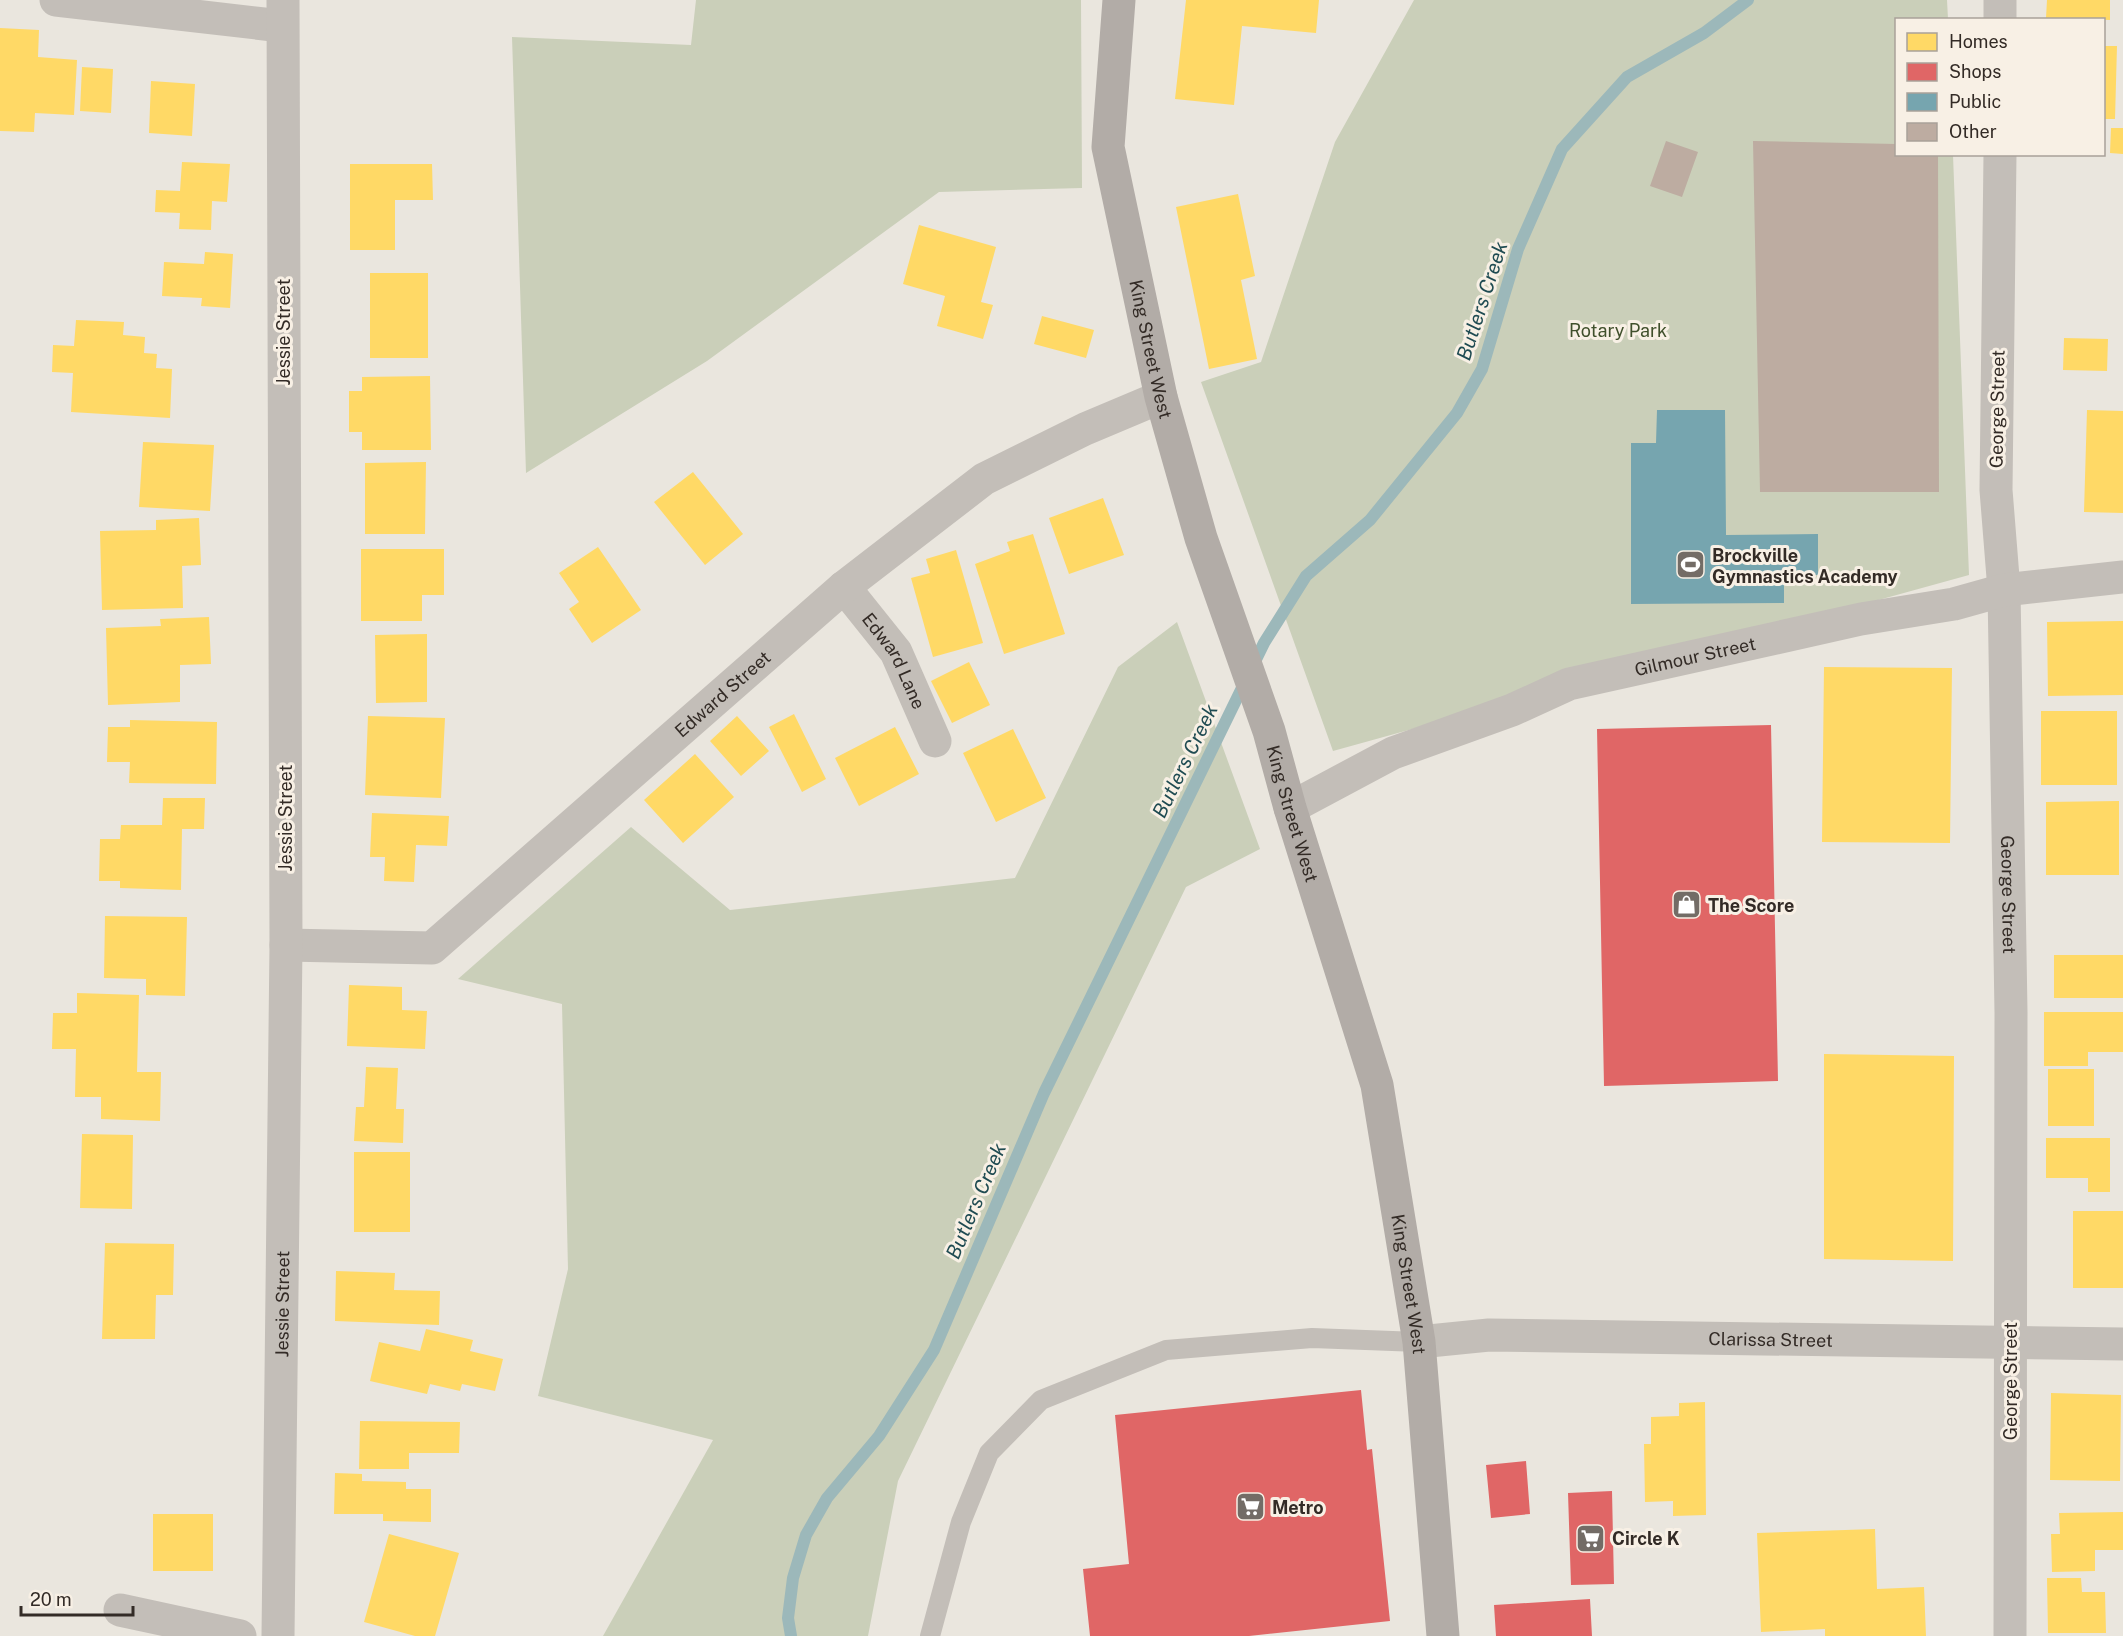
<svg xmlns="http://www.w3.org/2000/svg" width="2123" height="1636" font-family="'Public Sans',sans-serif">
<style>
.green{fill:#cacfb9}
.homes{fill:#ffd966}
.shops{fill:#e06666}
.public{fill:#76a5af}
.lines{fill:none;stroke-linecap:round;stroke-linejoin:round}
.stream{stroke:#9cb8ba;stroke-width:12}
.building{fill:#bdaca1}
.service{stroke:#c3beb8;stroke-width:20}
.minor{stroke:#c3beb8;stroke-width:33}
.primary{stroke:#b2aca7;stroke-width:33}
.labels{text-anchor:middle;dominant-baseline:central;stroke-width:6;stroke-linejoin:round;paint-order:stroke}
.park-label{font-size:18px;fill:#40502c;stroke:#f8f0e5}
.street-label{font-size:18px;fill:#332b26;stroke:#f8f0e5}
.poi-label{font-size:18px;font-weight:bold;fill:#332b26;stroke:#f8f0e5;text-anchor:start}
.water-label{font-size:20px;font-style:italic;fill:#1f4b52;stroke:#f8f0e5}
</style>
<rect width="100%" height="100%" fill="#eae6de"/>
<path class="green" d="M696,0H1081L1082,188L939,192L707,361L526,473L512,37L691,45Z
M1414,0H1947L1948,19L1896,20V154L1953,155L1969,575L1333,751L1201,382L1261,362L1335,142Z
M1177,622L1260,849L1186,887L898,1481L868,1636H603L713,1440L538,1396L568,1269L562,1004L458,979L631,827L730,910L1015,878L1118,667Z"/>
<path class="homes" d="M1186,0H1319L1316,33L1242,26L1234,105L1175,99Z
M2047,0H2110V20L2046,18Z
M0,28L39,30L38,57L77,60L74,115L35,113L34,132L0,131Z
M2104,46H2117L2115,119H2104Z
M82,67L113,69L111,113L80,111Z
M151,81L195,84L192,136L149,133Z
M2111,128H2123V154L2110,153Z
M182,162L230,164L227,202L212,201L211,230L179,229L180,213L155,212L156,190L180,191Z
M350,164H432L433,200H395V250H350Z
M1238,194L1255,276L1241,280L1257,359L1209,369L1176,207Z
M919,225L996,247L981,302L993,305L983,339L937,326L945,296L903,284Z
M205,252L233,254L230,308L201,306L202,298L162,296L164,262L204,264Z
M370,273H428V358H370Z
M1042,316L1094,330L1086,358L1034,344Z
M76,320L124,322L123,335L145,337L144,353L157,354L156,368L172,369L170,418L71,412L73,373L52,372L53,345L74,346Z
M2064,338L2108,339L2107,371L2063,370Z
M430,376L431,450H362V432H349V391H362V377Z
M2087,410L2123,411V513L2084,512Z
M143,442L214,445L210,511L139,507Z
M426,462L425,534H365V463Z
M693,472L743,534L705,565L654,502Z
M1103,498L1124,555L1069,574L1049,518Z
M199,518L201,565L182,566L183,608L102,610L100,531L156,530V520Z
M1033,534L1065,634L1004,654L975,564L1010,551L1007,542Z
M598,547L641,610L592,643L569,609L579,602L559,573Z
M361,549H444V595H422V621H361Z
M956,550L983,643L933,657L911,578L930,573L926,559Z
M209,617L211,664L180,665V702L108,705L106,628L161,626L160,619Z
M2123,621V695L2048,696L2047,622Z
M427,634V702L376,703L375,635Z
M969,662L990,705L952,723L931,681Z
M1824,667L1952,668L1950,843L1822,842Z
M2041,711H2117V785H2041Z
M794,714L826,779L802,792L769,727Z
M368,716L445,718L441,798L365,795Z
M737,716L769,751L741,776L710,741Z
M130,720L217,722L216,784L129,783L130,762H107L108,727H130Z
M895,727L919,774L859,806L835,758Z
M1013,729L1046,798L996,822L963,753Z
M695,754L734,797L683,843L644,800Z
M163,798H205L204,829H182L181,890L120,888V881H99L100,839H120L121,825H162Z
M2119,801V875H2046V802Z
M372,813L449,816L447,846L416,845L414,882L384,881L385,857H370Z
M105,916L187,917L185,996L146,995V979L104,978Z
M2054,955H2123V998H2054Z
M349,985L402,987V1010L427,1011L425,1049L347,1046Z
M77,993L139,995L137,1072H161L160,1121L101,1119V1097H75L76,1049H52L53,1013H77Z
M2044,1012H2123V1052H2088V1066H2044Z
M1824,1054L1954,1056L1953,1261L1824,1259Z
M366,1067L398,1068L396,1109H404L403,1143L354,1141L356,1107H364Z
M2048,1069H2094V1126H2048Z
M82,1134L133,1135L132,1209L80,1208Z
M2046,1138H2110V1192H2088V1178H2046Z
M354,1152H410V1232H354Z
M2073,1211H2123V1288H2073Z
M105,1243L174,1244L173,1295H156L155,1339H102Z
M336,1271L395,1273L394,1290L440,1291L439,1325L335,1321Z
M426,1329L473,1340L470,1351L503,1359L495,1391L462,1384L460,1391L430,1384L427,1394L370,1381L379,1342L420,1351Z
M2051,1393L2121,1395L2120,1481L2050,1480Z
M1705,1402L1706,1515L1673,1516V1501L1645,1502L1644,1444H1651V1417L1679,1416V1403Z
M360,1421L460,1422L459,1453H409V1469H359Z
M335,1473L362,1474V1481L406,1482V1489H431V1522L383,1521V1514H334Z
M2123,1512V1550H2095V1571L2052,1572L2051,1534H2060L2059,1513Z
M153,1514H213V1571H153Z
M1875,1529L1877,1589L1924,1587L1926,1636H1825V1629L1761,1632L1757,1533Z
M389,1534L459,1553L435,1636H415L364,1622Z
M2047,1578H2081L2082,1592H2105L2106,1633H2048Z"/>
<path class="shops" d="M1771,725L1778,1081L1604,1086L1597,729Z
M1361,1390L1367,1450L1372,1449L1390,1621L1249,1636H1090L1083,1569L1129,1564L1115,1415Z
M1526,1461L1530,1514L1491,1518L1486,1465Z
M1612,1491L1614,1584L1571,1585L1568,1493Z
M1590,1599L1592,1636H1496L1494,1605Z"/>
<path class="public" d="M1657,410H1725L1726,535L1818,534V575H1784V603L1631,604V443H1656Z"/>
<g class="lines">
<path class="stream" d="M791,1636L788,1618L793,1578L806,1535L827,1498L879,1436L934,1350L1044,1093L1264,643L1306,576L1370,520L1457,413L1482,369L1518,249L1562,149L1627,77L1704,33L1748,0"/>
</g>
<path class="building" d="M1666,141L1698,152L1682,197L1650,186Z
M1753,141L1896,144V154H1938L1939,492H1760Z"/>
<g class="lines">
<path class="service" d="M930,1636L961,1522L989,1453L1041,1400L1166,1350L1312,1338L1419,1342"/>
<g class="minor">
<path d="M56,0L282,26"/>
<path d="M2000,0V20"/>
<path id="s1" d="M2000,154L1996,490L2004,590L2011,1012L2010,1636"/>
<path id="s2" d="M844,587L896,652L935,741"/>
<path id="s3" d="M1290,808L1393,753L1512,710L1569,684L1861,619L1954,604L2004,590L2123,577"/>
<path id="s4" d="M286,945L432,948L844,587L984,479L1085,429L1161,397"/>
<path id="s5" d="M1419,1342L1489,1335L2123,1344"/>
<path d="M120,1610L240,1636"/>
<path id="s6" d="M278,1636L286,945L283,0"/>
</g>
<path class="primary" id="s7" d="M1119,0L1108,147L1161,397L1201,538L1269,731L1290,808L1377,1085L1419,1342L1443,1636"/>
</g>
<defs>
<symbol id="stadium-square" viewBox="-11 -11 22 22"><rect x="-9" y="-9" width="18" height="18" rx="4" fill="#736c66" stroke="#f8f0e5"/><path d="M0-5a6.5 5 0 1 0 0 10a6.5 5 0 1 0 0-10ZM-3.5-1.8h7v3.6h-7Z" fill="#fff"/></symbol>
<symbol id="shop-square" viewBox="-11 -11 22 22"><rect x="-9" y="-9" width="18" height="18" rx="4" fill="#736c66" stroke="#f8f0e5"/><path d="M-5-2.5h2.3a2.7 3.5 0 0 1 5.4 0H5L5.5 6h-11ZM-1.5-2.5h3a1.5 2.3 0 0 0-3 0Z" fill="#fff"/></symbol>
<symbol id="supermarket-square" viewBox="-11 -11 22 22"><rect x="-9" y="-9" width="18" height="18" rx="4" fill="#736c66" stroke="#f8f0e5"/><path d="M-6-5.5h2.5l.6 2H6L4.5 2H-2.5L-4.4-4H-6ZM-1.5 3.2a1.3 1.3 0 1 0 .1 0ZM3 3.2a1.3 1.3 0 1 0 .1 0Z" fill="#fff"/></symbol>
</defs>
<g fill-rule="evenodd">
<use href="#stadium-square" x="1674" y="548" width="33" height="33"/>
<use href="#shop-square" x="1670" y="888" width="33" height="33"/>
<use href="#supermarket-square" x="1234" y="1490" width="33" height="33"/>
<use href="#supermarket-square" x="1574" y="1522" width="33" height="33"/>
</g>
<g class="labels">
<g class="park-label">
<text x="1618" y="330">Rotary Park</text>
</g>
<g class="street-label">
<text transform="translate(283 332) rotate(-90)">Jessie Street</text>
<text stroke="none"><textPath href="#s7" startOffset="354">King Street West</textPath></text>
<text transform="translate(1997 409) rotate(-89)">George Street</text>
<text stroke="none"><textPath href="#s3" startOffset="435">Gilmour Street</textPath></text>
<text stroke="none"><textPath href="#s2" startOffset="90">Edward Lane</textPath></text>
<text stroke="none"><textPath href="#s4" startOffset="532">Edward Street</textPath></text>
<text stroke="none"><textPath href="#s7" startOffset="840">King Street West</textPath></text>
<text transform="translate(285 818) rotate(-90)">Jessie Street</text>
<text stroke="none"><textPath href="#s1" startOffset="741">George Street</textPath></text>
<text stroke="none"><textPath href="#s7" startOffset="1326">King Street West</textPath></text>
<text stroke="none"><textPath href="#s6" startOffset="332">Jessie Street</textPath></text>
<text stroke="none"><textPath href="#s5" startOffset="352">Clarissa Street</textPath></text>
<text transform="translate(2010 1381) rotate(-90)">George Street</text>
</g>
<g class="poi-label">
<text x="1712" y="555">Brockville<tspan x="1712" dy="21">Gymnastics Academy</tspan></text>
<text x="1708" y="905">The Score</text>
<text x="1272" y="1507">Metro</text>
<text x="1612" y="1538">Circle K</text>
</g>
<g class="water-label">
<text transform="translate(1482 301) rotate(-72)">Butlers Creek</text>
<text transform="translate(1185 761) rotate(-64)">Butlers Creek</text>
<text transform="translate(976 1201) rotate(-67)">Butlers Creek</text>
</g>
</g>
<rect x="1895" y="18" width="210" height="138" fill="#f8f0e5" stroke="#a9a199" stroke-width="1.5"/>
<rect x="1907" y="33" width="30" height="18" fill="#ffd966" stroke="#a9a199" stroke-width="1.5"/>
<text x="1949" y="48" font-size="18" fill="#332b26">Homes</text>
<rect x="1907" y="63" width="30" height="18" fill="#e06666" stroke="#a9a199" stroke-width="1.5"/>
<text x="1949" y="78" font-size="18" fill="#332b26">Shops</text>
<rect x="1907" y="93" width="30" height="18" fill="#76a5af" stroke="#a9a199" stroke-width="1.5"/>
<text x="1949" y="108" font-size="18" fill="#332b26">Public</text>
<rect x="1907" y="123" width="30" height="18" fill="#bdaca1" stroke="#a9a199" stroke-width="1.5"/>
<text x="1949" y="138" font-size="18" fill="#332b26">Other</text>
<path d="M21 1606v9h112v-9" fill="none" stroke="#332b26" stroke-width="3"/>
<text x="30" y="1606" font-size="18" fill="#332b26" stroke="#f8f0e5" stroke-width="4.5" paint-order="stroke">20 m</text>
</svg>
